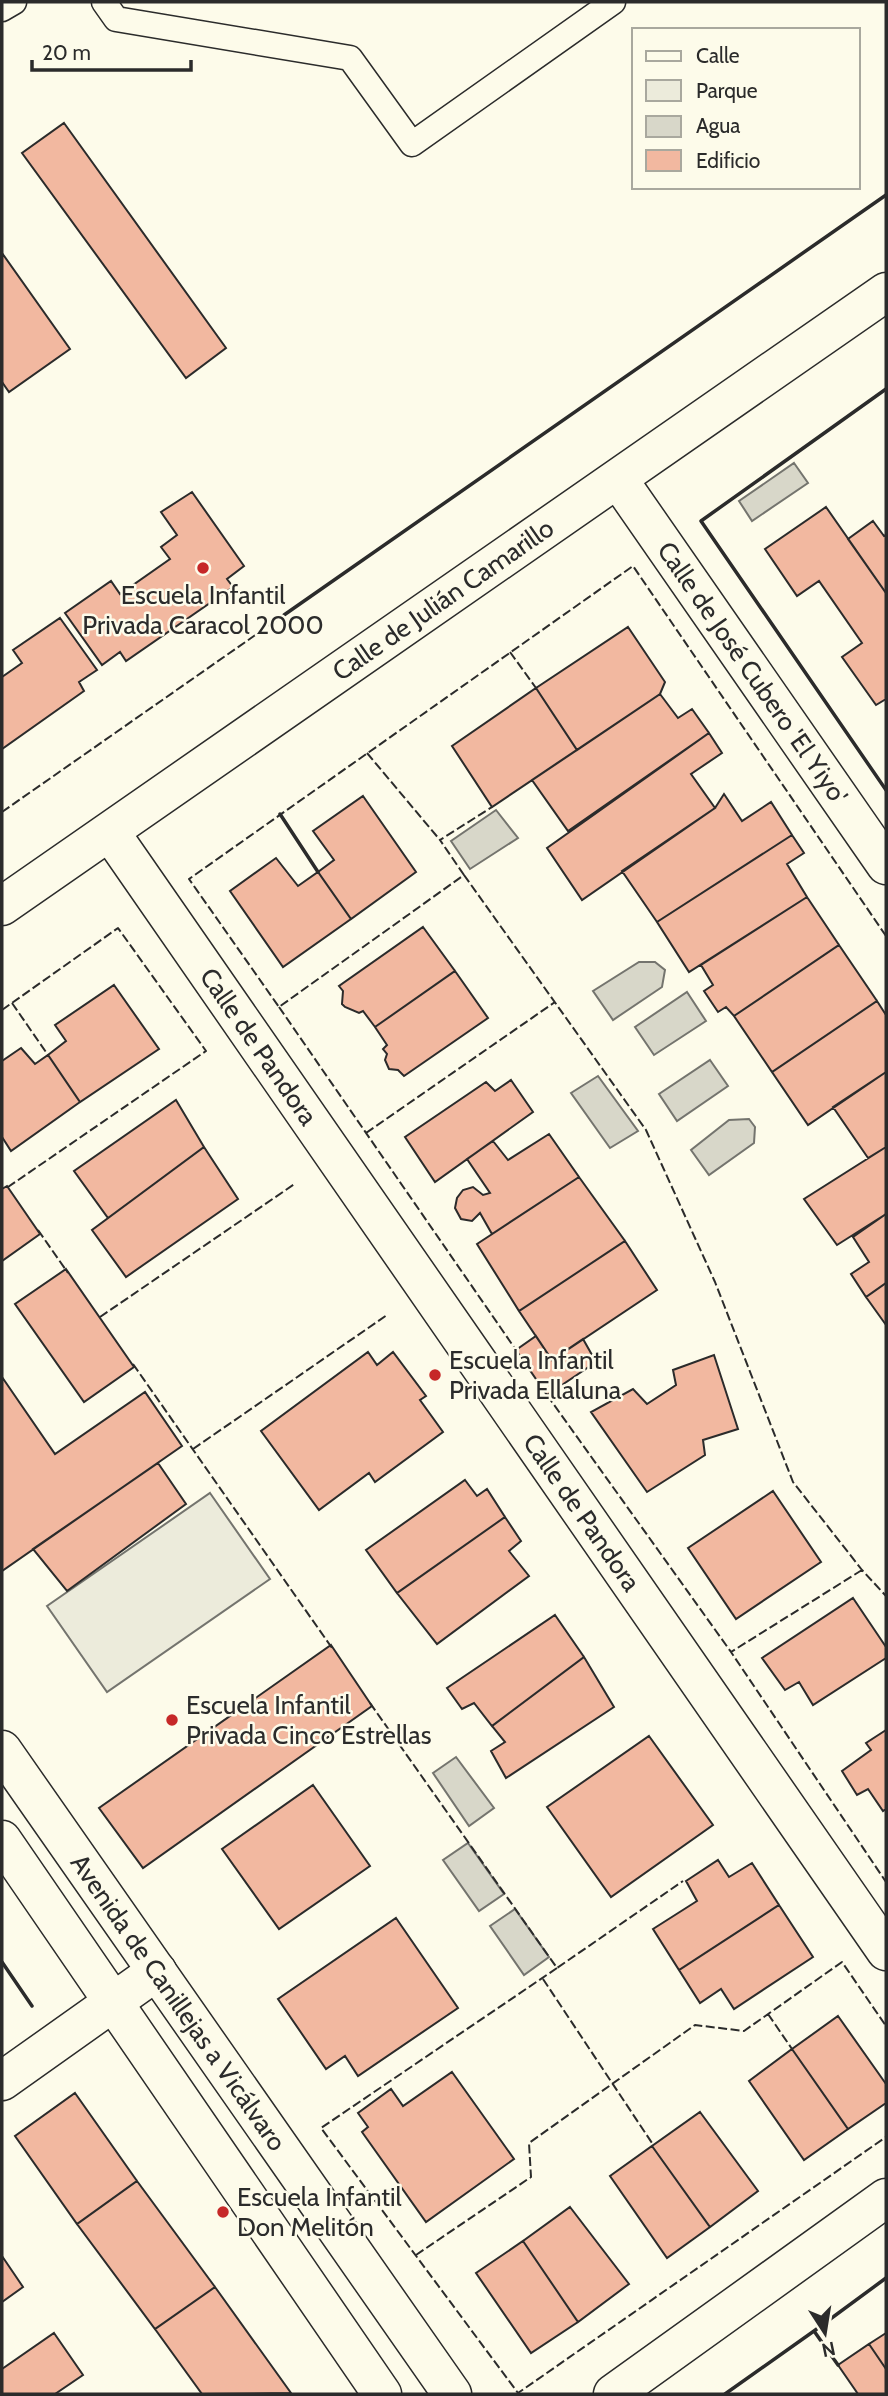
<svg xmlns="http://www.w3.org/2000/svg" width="888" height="2396" font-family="Cabin,sans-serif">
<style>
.green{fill:#ecebdb;stroke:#74746e;stroke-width:2}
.water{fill:#d8d7c9;stroke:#74746e;stroke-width:2}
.building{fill:#f2b8a0;stroke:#2b2b2b;stroke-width:2}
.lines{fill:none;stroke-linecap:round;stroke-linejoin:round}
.service-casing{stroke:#2b2b2b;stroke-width:27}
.minor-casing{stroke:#2b2b2b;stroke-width:41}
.primary-casing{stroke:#2b2b2b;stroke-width:41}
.service{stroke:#fdfbea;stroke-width:24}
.minor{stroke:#fdfbea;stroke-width:38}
.primary{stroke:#fdfbea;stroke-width:38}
.fence{stroke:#2b2b2b;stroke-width:2;stroke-dasharray:9 3.5;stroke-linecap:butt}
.wall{stroke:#2b2b2b;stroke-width:3.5}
.poi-dot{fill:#c62828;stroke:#fdfbea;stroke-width:2.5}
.labels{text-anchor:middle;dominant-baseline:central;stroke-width:5;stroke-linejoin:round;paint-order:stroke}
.poi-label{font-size:26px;fill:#2b2b2b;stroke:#fdfbea;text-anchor:start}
.street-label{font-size:26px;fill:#2b2b2b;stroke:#fdfbea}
</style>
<rect width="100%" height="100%" fill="#fdfbea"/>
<path class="green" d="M210,1493L270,1579L107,1692L47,1606Z"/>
<path class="water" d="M794,463L808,483L752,521L739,501Z
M496,810L518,838L470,869L451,841Z
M639,962H655L665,970L662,987L613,1020L593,991Z
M687,992L706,1021L654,1055L635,1027Z
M710,1060L728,1086L677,1121L659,1094Z
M598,1076L638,1131L610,1148L571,1093Z
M749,1119L755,1127L754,1143L709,1175L691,1150L729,1120Z
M456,1757L494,1808L469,1826L433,1773Z
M468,1843L504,1894L479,1911L443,1860Z
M515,1909L549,1957L524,1975L490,1926Z"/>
<path class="building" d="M64,123L226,348L186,378L22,153Z
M2,253L70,349L9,392L2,382Z
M192,492L244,566L227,579L233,587L126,661L120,652L102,665L65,613L111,581L120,594L170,559L161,547L177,535L161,512Z
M826,507L886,593V699L876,705L842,657L862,643L819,581L797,596L765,549Z
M873,521L884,536L886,535V593L848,539Z
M60,618L97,670L79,682L84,691L2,749V677L22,663L13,650Z
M628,627L665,682L660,694L577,750L536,688Z
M536,688L577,750L492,807L452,746Z
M660,694L678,718L692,709L709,733L568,831L532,780Z
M709,733L722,753L691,774L715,808L582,900L547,848Z
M724,794L742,821L771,802L792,835L657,922L622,871L715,808Z
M363,796L416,872L351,919L318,872L334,860L313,831Z
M792,835L804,853L787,864L807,897L689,972L657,922Z
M276,858L298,886L318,872L351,919L283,967L230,891Z
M807,897L839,945L734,1016L726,1007L718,1012L704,991L713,985L701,965Z
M423,927L455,971L375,1027L363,1011L359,1013L345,1007L342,1004L343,991L339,986Z
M839,945L877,1001L772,1072L734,1016Z
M455,971L488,1018L404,1076L398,1070L389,1069L385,1060L387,1054L383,1049L387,1045L375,1027Z
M114,985L159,1049L80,1102L48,1055L66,1041L55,1025Z
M877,1001L886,1015V1072L808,1125L772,1072Z
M21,1048L35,1064L48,1055L80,1102L11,1151L2,1137V1061Z
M886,1072V1147L868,1158L833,1107Z
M511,1080L533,1112L435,1182L405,1137L486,1082L495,1091Z
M176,1100L204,1147L108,1218L74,1171Z
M549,1134L579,1177L492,1234L480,1213L472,1221L461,1219L455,1208L457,1198L463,1190L473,1187L483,1195L490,1193L467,1159L493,1141L508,1160Z
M204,1147L238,1199L126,1277L92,1230Z
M886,1147V1214L837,1245L804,1199Z
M579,1177L625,1241L519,1311L477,1244Z
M7,1186L40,1234L2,1261V1189Z
M886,1214V1283L866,1297L851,1274L869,1262L853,1237Z
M625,1241L657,1290L552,1360L519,1311Z
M66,1269L134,1367L84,1402L15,1304Z
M886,1283V1325L866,1297Z
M536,1336L552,1360L583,1339L596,1362L547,1395L516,1350Z
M368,1352L377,1365L393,1352L426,1396L420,1400L443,1432L375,1482L369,1473L319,1510L261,1431Z
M714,1355L738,1429L703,1440L705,1455L647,1492L591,1412L633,1389L647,1404L676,1385L673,1370Z
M2,1377L55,1454L145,1392L182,1446L2,1571Z
M158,1463L186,1504L67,1591L33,1549Z
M465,1480L477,1496L487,1489L505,1517L397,1593L366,1550Z
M773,1491L821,1562L736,1619L688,1548Z
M505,1517L521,1541L509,1551L529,1576L437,1644L397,1593Z
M853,1598L886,1647V1658L813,1705L799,1682L785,1690L762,1658Z
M555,1615L584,1657L492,1726L474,1703L462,1709L447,1688Z
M331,1645L372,1706L143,1868L99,1808Z
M584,1657L614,1707L506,1778L491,1751L505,1742L492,1726Z
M886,1730V1809L883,1811L868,1789L857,1795L842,1771L871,1750L866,1743Z
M649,1736L713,1825L611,1897L547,1807Z
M313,1785L370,1866L279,1929L222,1849Z
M718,1860L729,1877L752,1863L779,1905L679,1970L653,1929L697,1901L686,1881Z
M779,1905L813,1957L734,2009L721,1989L700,2003L679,1970Z
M396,1918L458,2008L358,2076L345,2056L326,2069L278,1999Z
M838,2016L886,2084V2103L848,2129L792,2049Z
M792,2049L848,2129L804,2160L749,2081Z
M452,2072L514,2159L426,2222L362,2132L368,2127L358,2113L391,2089L403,2106Z
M75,2093L137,2181L77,2224L15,2136Z
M700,2112L758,2191L710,2227L652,2146Z
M652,2146L710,2227L667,2258L610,2176Z
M137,2181L215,2287L155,2329L77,2224Z
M570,2207L629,2284L578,2322L523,2241Z
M523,2241L578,2322L531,2353L476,2273Z
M2,2256L23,2287L2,2302Z
M215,2287L291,2393L202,2394L155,2329Z
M54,2333L83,2375L55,2394H2V2369Z
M886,2333V2369L869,2344Z
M869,2344L886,2369V2394H858L838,2365Z"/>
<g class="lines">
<defs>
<path id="service" d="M104,2L116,19L350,58L412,144L613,2
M2,9L14,2"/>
<g id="minor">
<path id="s1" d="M618,479L886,865"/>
<path id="s2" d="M110,832L886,1951"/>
<path id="s3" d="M2,906L886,292"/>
<path d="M2,2081L157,1971"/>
<path d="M613,2394L886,2198"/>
</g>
<g id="primary">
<path id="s4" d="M2,1750L452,2394"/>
<path d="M2,1840L382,2394"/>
</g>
</defs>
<use href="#service" class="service-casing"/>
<use href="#minor" class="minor-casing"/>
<use href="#primary" class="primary-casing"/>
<use href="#service" class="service"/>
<use href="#minor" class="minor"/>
<use href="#primary" class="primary"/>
<path class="fence" d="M510,652L536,688
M367,753L440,840
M2,812L284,615
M464,875L440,840L492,807
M886,936L633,566L189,879L279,1007L464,875L646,1130L715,1282L793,1482L862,1570L886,1596
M12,1003L48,1055
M279,1007L516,1350
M2,1010L118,928L206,1051L8,1187
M366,1133L555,1002
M38,1230L68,1273
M100,1317L296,1183
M133,1364L332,1648
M547,1395L731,1652
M193,1449L387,1315
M862,1570L731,1652L886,1882
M370,1703L557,1968L683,1881
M557,1968L321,2128L518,2393L886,2137
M543,1979L652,2143
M768,2014L792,2049
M416,2255L531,2177L529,2143L695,2025L744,2031L842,1962L886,2026"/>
<path class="wall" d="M886,389L701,521L886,790
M284,615L886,195
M280,814L318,872
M2,1962L32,2006
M814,2331L886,2278
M725,2394L814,2331L838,2365"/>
</g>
<g class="poi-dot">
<circle cx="203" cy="568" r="7"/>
<circle cx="435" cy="1375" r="7"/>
<circle cx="172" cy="1720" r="7"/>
<circle cx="223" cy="2212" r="7"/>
</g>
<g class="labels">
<g class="poi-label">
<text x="203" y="595" text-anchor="middle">Escuela Infantil<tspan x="203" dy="30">Privada Caracol 2000</tspan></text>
<text x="449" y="1360">Escuela Infantil<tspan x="449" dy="30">Privada Ellaluna</tspan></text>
<text x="186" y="1705">Escuela Infantil<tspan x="186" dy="30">Privada Cinco Estrellas</tspan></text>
<text x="237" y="2197">Escuela Infantil<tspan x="237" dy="30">Don Melitón</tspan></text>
</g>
<g class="street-label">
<text stroke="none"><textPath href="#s3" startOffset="537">Calle de Julián Camarillo</textPath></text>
<text stroke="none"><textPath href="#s1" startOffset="236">Calle de José Cubero 'El Yiyo'</textPath></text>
<text stroke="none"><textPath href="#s2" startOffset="261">Calle de Pandora</textPath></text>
<text stroke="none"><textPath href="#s2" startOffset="828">Calle de Pandora</textPath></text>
<text stroke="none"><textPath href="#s4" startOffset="308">Avenida de Canillejas a Vicálvaro</textPath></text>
</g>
</g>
<rect width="888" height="2396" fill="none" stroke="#2b2b2b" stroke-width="7"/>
<rect x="632" y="28" width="228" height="161" fill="#fdfbea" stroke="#a9a89e" stroke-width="2"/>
<rect x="646" y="51" width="35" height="10" fill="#fdfbea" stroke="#a9a89e" stroke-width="2"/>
<text x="696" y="63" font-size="21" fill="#2b2b2b">Calle</text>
<rect x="646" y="80" width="35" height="21" fill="#ecebdb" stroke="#a9a89e" stroke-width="2"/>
<text x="696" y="98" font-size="21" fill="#2b2b2b">Parque</text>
<rect x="646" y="116" width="35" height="21" fill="#d8d7c9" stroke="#a9a89e" stroke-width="2"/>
<text x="696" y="133" font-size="21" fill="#2b2b2b">Agua</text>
<rect x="646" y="150" width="35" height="21" fill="#f2b8a0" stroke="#a9a89e" stroke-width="2"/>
<text x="696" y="168" font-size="21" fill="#2b2b2b">Edificio</text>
<g transform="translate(825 2333) rotate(168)" stroke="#fdfbea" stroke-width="5" paint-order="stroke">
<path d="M0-5L12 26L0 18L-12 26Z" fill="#2b2b2b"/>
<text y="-10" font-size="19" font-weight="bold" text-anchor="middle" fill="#2b2b2b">N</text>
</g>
<path d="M32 60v10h159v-10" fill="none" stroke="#2b2b2b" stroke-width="3.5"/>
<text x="42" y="60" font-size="21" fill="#2b2b2b" stroke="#fdfbea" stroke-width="5" paint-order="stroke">20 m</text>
</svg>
